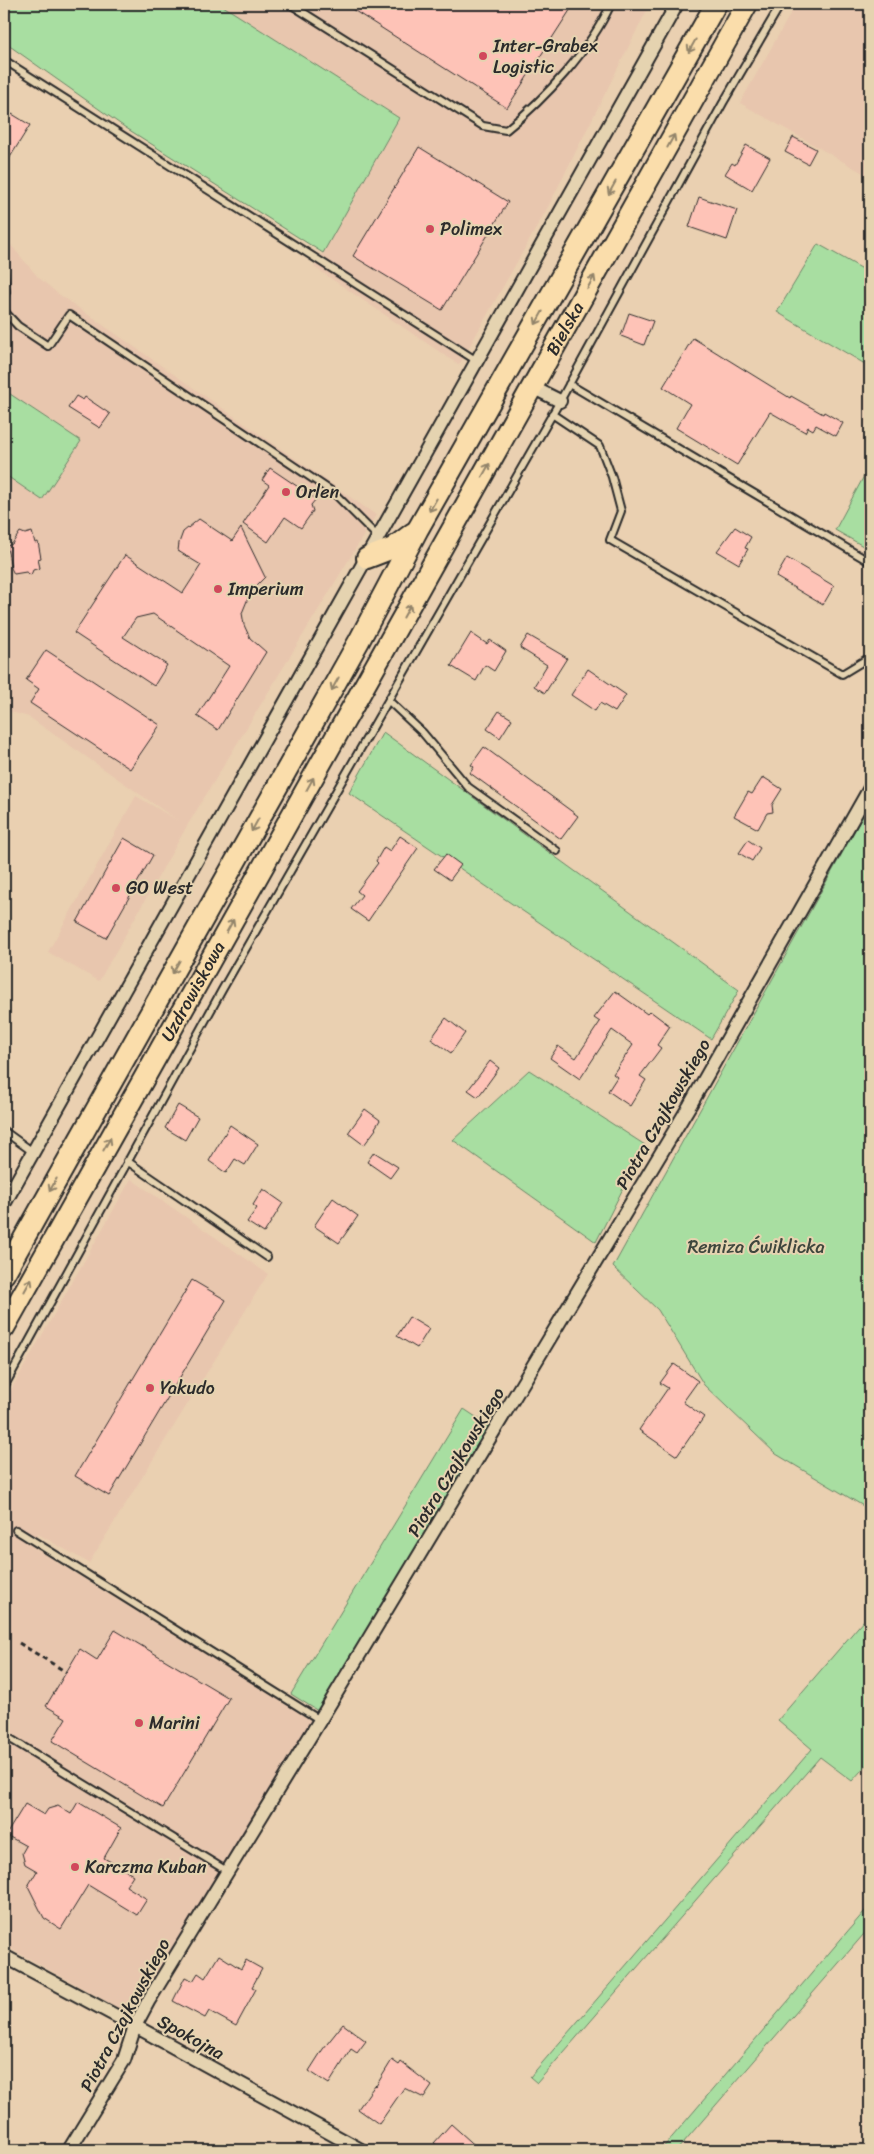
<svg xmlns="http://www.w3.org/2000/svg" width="874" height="2154" font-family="Sriracha,sans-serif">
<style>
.built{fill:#e8c6ae}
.green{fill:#a8dea1;stroke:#6a8466}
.building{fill:#fec3b7;stroke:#2b2b2b}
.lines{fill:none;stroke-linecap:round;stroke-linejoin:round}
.service-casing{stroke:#2b2b2b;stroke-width:10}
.minor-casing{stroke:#2b2b2b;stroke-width:16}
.primary-casing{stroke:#2b2b2b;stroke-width:24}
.path{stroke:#2b2b2b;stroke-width:3;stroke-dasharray:5 4;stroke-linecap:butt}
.service{stroke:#e5d3b0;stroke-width:6}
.minor{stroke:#e5d3b0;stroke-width:12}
.primary{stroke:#faddab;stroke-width:20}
.oneway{stroke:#92846b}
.poi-dot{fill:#d1495b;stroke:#e5d3b0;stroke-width:2}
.labels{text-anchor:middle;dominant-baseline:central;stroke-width:4;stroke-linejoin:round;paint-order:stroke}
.poi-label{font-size:18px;fill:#2b2b2b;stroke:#e5d3b0;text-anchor:start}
.street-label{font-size:18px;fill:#2b2b2b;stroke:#e5d3b0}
.park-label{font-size:18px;fill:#3e463d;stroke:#e5d3b0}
</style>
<rect width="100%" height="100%" fill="#ead0b1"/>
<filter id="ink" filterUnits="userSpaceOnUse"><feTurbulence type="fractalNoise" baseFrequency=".02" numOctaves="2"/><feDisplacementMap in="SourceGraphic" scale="10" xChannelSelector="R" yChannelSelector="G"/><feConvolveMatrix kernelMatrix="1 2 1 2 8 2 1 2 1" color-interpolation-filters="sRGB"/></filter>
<g filter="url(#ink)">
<path class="built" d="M220,4H650L548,207L459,365L314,267L399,118Z
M796,4H870V177L740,103Z
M4,237L38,277L57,293L376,515L187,826L99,981L48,952L136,796L177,820L29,717L4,710Z
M131,1179L268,1274L89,1563L38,1534L31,1546L312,1721L135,2017L4,1945V1536L7,1530L4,1528V1402Z"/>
<path class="green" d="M4,4H220L399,118L323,253L123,126L4,42Z
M818,244L870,273V367L777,312Z
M4,390L81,441L42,500L4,474Z
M870,465V550L835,530Z
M383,732L739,990L711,1039L349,793Z
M870,803V1510L776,1454L704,1385L658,1310L613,1267Z
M529,1070L645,1145L596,1242L453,1140Z
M464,1409L491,1427L318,1711L291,1694Z
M870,1613V1761L852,1781L820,1757L537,2083L530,2077L812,1749L778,1720Z
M870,1905V1927L677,2150H661Z"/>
<path class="building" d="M344,4H574L507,108Z
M12,114L30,125L4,167V127Z
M793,137L816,149L808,164L785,152Z
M746,145L770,158L752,190L725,174L732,163L735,165Z
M419,147L508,202L442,310L353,256Z
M699,197L737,210L727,240L689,227Z
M629,313L653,321L644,345L621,336Z
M693,338L790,398L791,396L823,414L824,412L843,423L836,436L816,425L813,430L808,427L805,432L770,412L737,465L676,428L690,404L663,387Z
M76,396L83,400L85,397L110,414L100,428L68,408Z
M270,468L316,499L311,505L313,511L301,528L285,517L268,542L243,524L269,485L262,480Z
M199,519L232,541L241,528L265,577L251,591L242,613L244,625L250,638L266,652L218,730L197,716L229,666L153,614L136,618L123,637L167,665L154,686L74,633L125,555L183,593L201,565L178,551L179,543L183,532Z
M735,527L751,537L745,548L748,549L739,564L717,551Z
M20,532L25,534L32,532L35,543L38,542L41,558L38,559L40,568L33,570L31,575L26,572L14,574L11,568L7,546L12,544Z
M787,558L834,586L823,605L776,577Z
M471,633L487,644L490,640L506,651L494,671L485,665L476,681L451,666Z
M528,635L567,658L545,693L534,686L547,665L520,648Z
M46,650L160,725L130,769L30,703L39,689L26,680Z
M588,669L626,695L615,712L600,703L595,711L571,695Z
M499,711L512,719L500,738L487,729Z
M484,747L578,816L561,839L470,773L474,767L471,765Z
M763,777L782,789L772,805L773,812L767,813L758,829L734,816L748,792L752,794Z
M400,836L418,848L368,921L351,909L362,895L357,891L378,863L376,861L384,847L390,851Z
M124,838L153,855L106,938L77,922Z
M748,840L760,848L752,861L739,853Z
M446,854L461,865L450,880L434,869Z
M615,991L647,1014L650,1011L670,1026L657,1045L661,1048L640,1076L646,1080L630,1106L608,1091L617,1077L613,1074L633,1045L612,1030L580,1079L550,1058L558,1046L576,1058L600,1022L594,1018Z
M446,1018L465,1033L451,1053L431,1039Z
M490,1061L499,1068L478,1097L468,1090Z
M178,1105L198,1117L185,1140L165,1128Z
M365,1109L380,1120L375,1128L376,1129L364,1145L348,1133Z
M230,1125L258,1144L245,1165L235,1159L226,1173L209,1161Z
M374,1152L398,1167L390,1178L367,1162Z
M263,1189L283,1203L264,1233L247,1222L257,1208L253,1205Z
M333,1198L358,1216L339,1243L314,1226Z
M192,1280L226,1300L109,1496L75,1476Z
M409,1317L429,1329L417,1348L397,1336Z
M674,1364L698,1381L683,1402L704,1417L677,1456L639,1430L668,1388L660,1383Z
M115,1630L229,1698L163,1808L52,1741L66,1718L46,1706L80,1649L97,1660Z
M78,1802L121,1828L104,1858L133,1875L126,1886L147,1899L137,1915L88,1885L61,1929L44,1918L28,1886L37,1871L25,1864L22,1853L26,1846L6,1835L25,1804L44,1815L48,1809L58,1806L71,1814Z
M219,1955L241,1969L246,1960L262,1969L252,1987L256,1989L236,2026L209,2011L205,2018L173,2001L185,1977L193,1981L198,1973L205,1978Z
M343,2024L366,2041L357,2053L351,2049L329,2084L309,2071L323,2049Z
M392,2060L399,2065L401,2062L432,2086L424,2098L404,2088L379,2124L358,2109L375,2085L376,2086Z
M451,2124L480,2150H443L434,2143Z"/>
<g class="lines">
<defs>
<path id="service" d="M290,4L483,126L506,130C545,99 590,50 611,4
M4,60L477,361
M4,273L6,292L4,297
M4,311L18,326L48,346L69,315L334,493L378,537
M569,384L870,562
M552,414L600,446L612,477L621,511L610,540L842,674L870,657
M389,701L423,733L468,787L557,851
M4,1131L33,1152
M127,1161L267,1257
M4,1387L222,990L560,401L723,103L781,4
M16,1530L320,1720
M4,1735L227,1871"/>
<path id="minor" d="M532,387L560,401
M4,1204L677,4
M4,1956L135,2026L361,2150
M69,2150L124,2060L135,2026L149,2000L320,1720L690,1105L870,788"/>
<g id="primary">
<path d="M367,558L393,548L413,533"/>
<path d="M4,1274L359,641L418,529L716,4"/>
<path id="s1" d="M4,1328L747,4"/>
</g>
</defs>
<use href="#service" class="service-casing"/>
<use href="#minor" class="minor-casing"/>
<use href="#primary" class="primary-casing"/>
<path class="path" d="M19,1643L66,1672"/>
<use href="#service" class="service"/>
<use href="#minor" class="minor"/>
<use href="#primary" class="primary"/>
</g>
<defs><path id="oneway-shaft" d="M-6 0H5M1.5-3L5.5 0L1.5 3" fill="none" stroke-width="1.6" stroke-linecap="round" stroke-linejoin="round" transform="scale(1.25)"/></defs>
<g class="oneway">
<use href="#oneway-shaft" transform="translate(692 46) rotate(119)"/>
<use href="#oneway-shaft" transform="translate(671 141) rotate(-61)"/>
<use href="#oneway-shaft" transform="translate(612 188) rotate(119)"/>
<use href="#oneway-shaft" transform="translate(591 282) rotate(-61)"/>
<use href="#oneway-shaft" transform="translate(539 318) rotate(119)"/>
<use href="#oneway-shaft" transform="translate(486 470) rotate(-61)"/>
<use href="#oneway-shaft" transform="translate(433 505) rotate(120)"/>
<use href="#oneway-shaft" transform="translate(407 611) rotate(-61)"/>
<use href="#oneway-shaft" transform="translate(335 684) rotate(119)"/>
<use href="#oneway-shaft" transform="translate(310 784) rotate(-61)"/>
<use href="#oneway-shaft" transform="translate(255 825) rotate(119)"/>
<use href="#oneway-shaft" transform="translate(230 926) rotate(-61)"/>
<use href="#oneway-shaft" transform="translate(176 967) rotate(119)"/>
<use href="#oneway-shaft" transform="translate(107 1144) rotate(-61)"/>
<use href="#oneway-shaft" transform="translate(53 1185) rotate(119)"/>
<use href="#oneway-shaft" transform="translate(28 1285) rotate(-61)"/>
</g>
</g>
<g class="poi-dot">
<circle cx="483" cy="56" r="5"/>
<circle cx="430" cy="229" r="5"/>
<circle cx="286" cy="492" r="5"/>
<circle cx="218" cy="589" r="5"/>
<circle cx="116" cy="888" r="5"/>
<circle cx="150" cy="1388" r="5"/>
<circle cx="139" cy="1723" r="5"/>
<circle cx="75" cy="1867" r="5"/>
</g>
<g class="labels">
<g class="poi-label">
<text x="493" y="46">Inter-Grabex<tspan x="493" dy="21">Logistic</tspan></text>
<text x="440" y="229">Polimex</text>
<text x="296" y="492">Orlen</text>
<text x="228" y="589">Imperium</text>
<text x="126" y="888">GO West</text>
<text x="160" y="1388">Yakudo</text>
<text x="149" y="1723">Marini</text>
<text x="85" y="1867">Karczma Kuban</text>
</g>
<g class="street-label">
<text stroke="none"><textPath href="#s1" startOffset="1146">Bielska</textPath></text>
<text stroke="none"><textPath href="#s1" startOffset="386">Uzdrowiskowa</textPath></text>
<text transform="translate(663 1114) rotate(-60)">Piotra Czajkowskiego</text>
<text transform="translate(456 1462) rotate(-59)">Piotra Czajkowskiego</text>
<text transform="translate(125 2015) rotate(-62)">Piotra Czajkowskiego</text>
<text transform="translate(191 2037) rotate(29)">Spokojna</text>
</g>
<g class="park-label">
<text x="756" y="1247">Remiza Ćwiklicka</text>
</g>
</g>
<rect width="874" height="2154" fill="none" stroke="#e5d3b0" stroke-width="20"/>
<rect x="10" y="10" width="854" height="2134" fill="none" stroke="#2b2b2b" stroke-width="2" filter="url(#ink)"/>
</svg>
